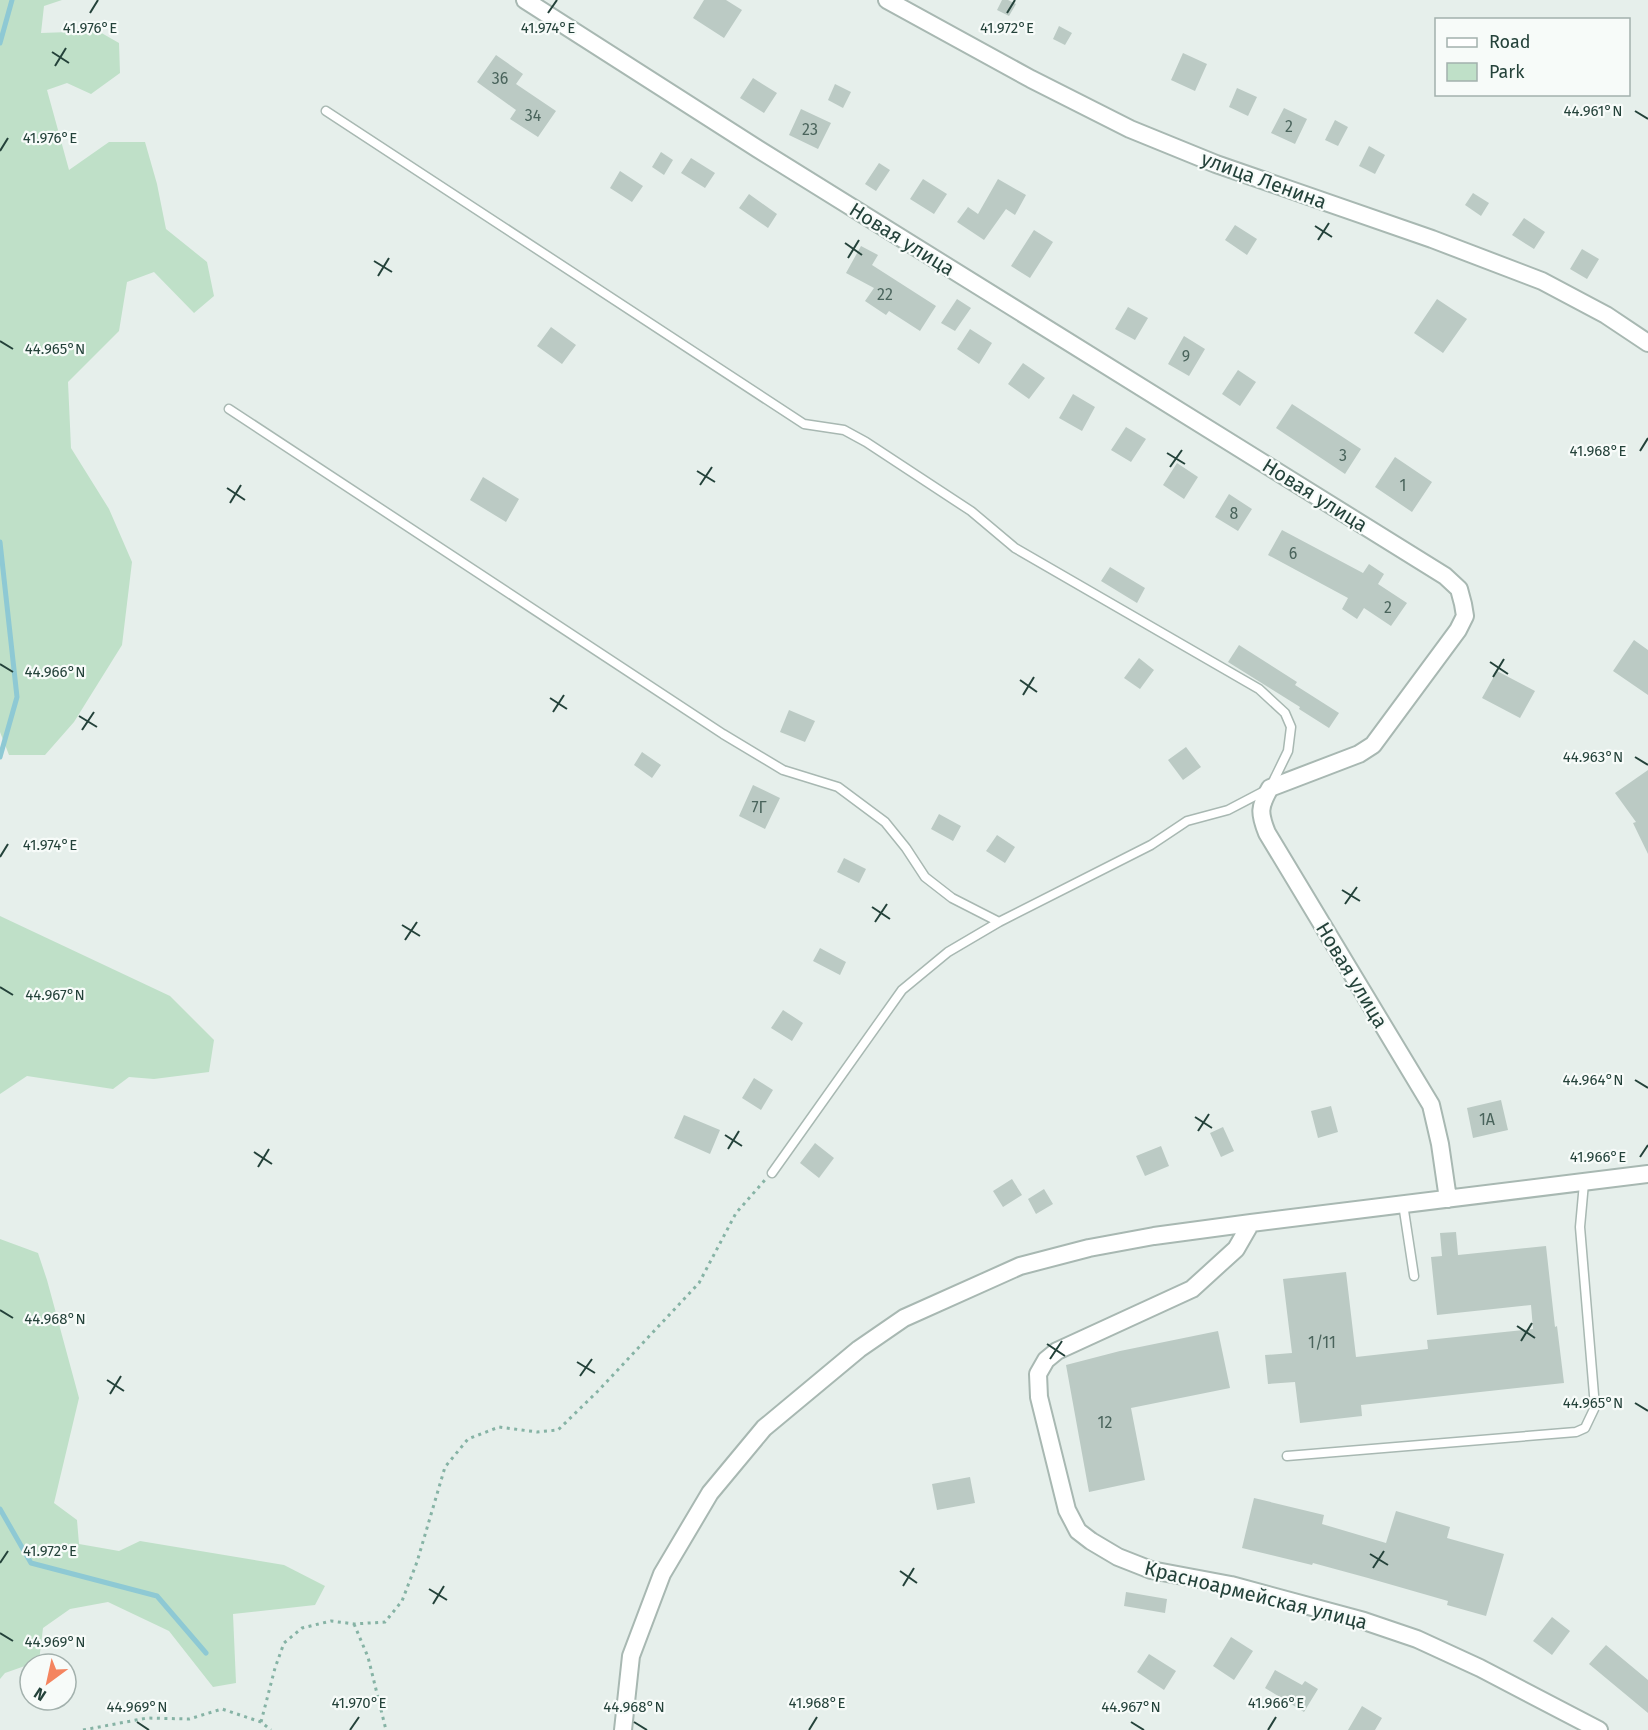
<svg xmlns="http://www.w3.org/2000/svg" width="1648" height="1730" font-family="'Fira Sans',sans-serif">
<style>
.green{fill:#bfe0c8}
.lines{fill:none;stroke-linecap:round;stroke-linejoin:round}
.stream{stroke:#8ec9d4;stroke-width:5}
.building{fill:#bbcac4}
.lane-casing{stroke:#a8b8b2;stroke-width:11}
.street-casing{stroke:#a8b8b2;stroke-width:20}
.path{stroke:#86b3a5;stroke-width:3;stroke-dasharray:3 4.5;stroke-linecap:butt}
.lane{stroke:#fff;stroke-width:8}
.street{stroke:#fff;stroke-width:16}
.ticks{fill:none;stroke:#24423a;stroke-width:2}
.labels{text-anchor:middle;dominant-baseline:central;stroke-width:4.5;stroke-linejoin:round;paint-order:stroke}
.number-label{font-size:16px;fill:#4a645c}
.street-label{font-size:20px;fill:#24423a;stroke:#f7fbf9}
.ticks-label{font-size:15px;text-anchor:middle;fill:#24423a;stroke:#f7fbf9;stroke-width:4.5;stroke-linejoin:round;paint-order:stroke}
</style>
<rect width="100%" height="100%" fill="#e6efeb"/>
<path class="green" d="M0,0H62L44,6L41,33L98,31L119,43L120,73L91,94L67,83L47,90L69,170L109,142H145L157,184L166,229L207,262L214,296L194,313L154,272L127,282L119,331L68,382L71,448L109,509L132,562L122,645L74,722L45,755H9L0,732Z
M0,916L170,996L214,1040L209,1072L154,1079L129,1077L113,1089L27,1076L0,1094Z
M0,1239L38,1253L47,1280L79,1398L54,1503L77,1520L79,1544L119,1551L140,1541L284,1565L325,1586L315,1605L233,1614L236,1683L213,1687L169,1631L108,1602L70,1609L43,1628L39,1661L5,1673L0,1679Z"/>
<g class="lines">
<path class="stream" d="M0,43L12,0
M0,542L17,697L0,757
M0,1509L31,1563L157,1596L206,1653"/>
</g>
<path class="building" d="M704,0H726L742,10L724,38L693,18Z
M1002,0H1008L1016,4L1009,16L997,10Z
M1059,26L1072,33L1065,45L1053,39Z
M1183,53L1207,64L1195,91L1171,80Z
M496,55L523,74L516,84L556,111L538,137L510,119L516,110L477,82Z
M753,78L777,93L764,113L740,98Z
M835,84L851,92L843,108L828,100Z
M1237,88L1257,97L1248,116L1229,107Z
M1284,108L1307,119L1295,144L1271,133Z
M801,109L831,123L818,149L789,135Z
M1335,120L1348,127L1338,146L1325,140Z
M1369,146L1385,155L1375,174L1359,166Z
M661,152L673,160L664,175L652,167Z
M691,158L715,173L705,188L681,173Z
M879,163L890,170L876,191L865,184Z
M620,171L643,186L632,202L610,188Z
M923,179L947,194L934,214L910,199Z
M998,179L1026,195L1015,215L1006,209L984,240L957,222L968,207L978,214Z
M1473,193L1489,203L1481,216L1465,205Z
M749,194L777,214L768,228L739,208Z
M1524,218L1545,232L1534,249L1512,235Z
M1235,225L1257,239L1247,255L1225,240Z
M1034,230L1053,242L1030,278L1011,266Z
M861,246L878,255L872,265L936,306L920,331L889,311L886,315L865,301L874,288L846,273Z
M1582,249L1599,259L1587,279L1570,269Z
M957,299L971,308L955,331L941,323Z
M1437,299L1467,319L1443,353L1414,333Z
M1128,307L1148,318L1135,340L1115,329Z
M551,327L576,345L562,364L537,346Z
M970,329L992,343L979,364L957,349Z
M1184,336L1205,349L1189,376L1168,364Z
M1023,363L1045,378L1029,399L1008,384Z
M1238,370L1256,382L1240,406L1222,394Z
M1073,394L1095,407L1082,431L1059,418Z
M1292,404L1361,449L1345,474L1276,428Z
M1126,427L1146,439L1131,462L1111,450Z
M1395,457L1432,482L1412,512L1375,487Z
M1177,463L1198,477L1184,499L1163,485Z
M483,477L519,499L506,522L470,500Z
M1229,494L1252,509L1238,531L1215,517Z
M1282,530L1363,573L1369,564L1384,574L1378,584L1407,603L1391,626L1364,608L1357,619L1342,609L1348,598L1268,555Z
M1110,567L1145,588L1137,603L1101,581Z
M1634,640L1648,650V695L1613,671Z
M1239,645L1297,682L1295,685L1339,713L1329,728L1299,709L1300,707L1228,662Z
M1139,658L1154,670L1140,689L1124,678Z
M1497,671L1535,691L1520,718L1482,698Z
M789,710L815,721L805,742L780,732Z
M1186,747L1201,767L1183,780L1168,760Z
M642,752L661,765L652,778L634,765Z
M1648,770V854L1633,823L1636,822L1615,793Z
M753,785L780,798L765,829L739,816Z
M939,814L961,826L953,841L931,829Z
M997,835L1015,847L1005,863L986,851Z
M844,858L866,869L859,883L837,872Z
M820,948L846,962L840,975L813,961Z
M783,1010L803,1023L792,1041L771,1028Z
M754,1078L773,1090L761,1110L742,1098Z
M1501,1100L1508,1130L1473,1138L1467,1108Z
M1331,1106L1338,1132L1318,1138L1311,1111Z
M684,1115L720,1130L710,1154L674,1138Z
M1223,1127L1234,1151L1221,1157L1210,1133Z
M815,1143L834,1158L819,1178L800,1163Z
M1161,1146L1169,1166L1145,1176L1136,1156Z
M1012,1179L1022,1195L1003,1207L993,1191Z
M1044,1189L1053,1204L1036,1214L1028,1199Z
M1456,1232L1458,1255L1546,1246L1555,1327L1557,1326L1564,1383L1361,1405L1362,1416L1300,1423L1295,1382L1268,1384L1265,1355L1292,1353L1283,1279L1346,1272L1356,1357L1428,1349L1427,1340L1533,1329L1531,1305L1437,1315L1431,1257L1442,1256L1440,1233Z
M1218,1331L1230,1388L1131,1408L1145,1480L1089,1492L1066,1365L1120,1351Z
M970,1477L975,1503L937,1510L932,1484Z
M1254,1498L1324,1515L1322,1524L1386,1543L1396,1511L1450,1527L1447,1538L1504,1554L1486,1616L1447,1605L1448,1601L1368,1578L1313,1563L1312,1565L1242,1548Z
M1126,1592L1167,1599L1165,1613L1124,1606Z
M1552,1617L1570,1631L1552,1655L1533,1641Z
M1231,1637L1253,1651L1234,1680L1213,1666Z
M1606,1645L1648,1680V1713L1589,1664Z
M1149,1654L1176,1671L1164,1690L1137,1672Z
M1275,1670L1302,1685L1305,1681L1318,1689L1304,1712L1265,1688Z
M1362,1706L1382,1718L1375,1730H1348Z"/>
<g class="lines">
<defs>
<path id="lane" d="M326,111L804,424L844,430L866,442L971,511L1015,548L1259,689L1285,713L1291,727L1288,751L1270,788L1228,810L1187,821L1151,845L999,922L948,952L902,990L772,1173
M229,409L723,734L783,770L838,787L885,822L906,848L925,877L952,898L999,922
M1403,1204L1414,1276
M1287,1456L1576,1432L1585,1428L1595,1407L1580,1227L1584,1183"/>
<path id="street" d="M525,0L758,149L1445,576L1459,589L1463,604L1465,616L1458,630L1373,745L1359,754L1270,788C1259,807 1259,813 1267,833L1431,1105L1440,1144L1448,1199
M887,0L1031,79L1130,129L1216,164L1432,239L1542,281L1606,315L1648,343
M1251,1223L1236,1249L1192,1289L1057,1351L1046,1360L1038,1374L1039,1397L1067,1510L1078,1531L1091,1541L1118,1557L1151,1570L1231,1585L1364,1621L1417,1639L1480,1668L1599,1730
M623,1730L631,1656L662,1574L710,1493L764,1428L859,1349L904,1318L1020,1266L1089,1248L1154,1236L1251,1223L1648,1174"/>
</defs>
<use href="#lane" class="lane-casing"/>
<use href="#street" class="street-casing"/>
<path class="path" d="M354,1624L368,1657L386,1730
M261,1722L275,1668L284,1643L302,1628L331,1621L354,1624L385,1622L402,1601L417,1562L445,1467L468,1439L499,1427L537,1432L558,1430L598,1391L699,1283L736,1213L765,1180
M83,1730L147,1718L189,1719L222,1709L261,1722L271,1730"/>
<use href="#lane" class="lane"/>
<use href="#street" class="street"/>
</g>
<path class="ticks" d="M90,13L98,0M548,13L557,0M1007,13L1015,0M52,52L69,63M55,66L66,48M1635,111L1648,119M0,151L8,138M1315,226L1332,237M1318,240L1329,223M845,243L862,255M848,258L859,240M374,261L392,272M378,276L389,258M0,341L13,349M1640,451L1648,438M1167,453L1185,464M1170,467L1182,450M697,471L715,482M700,485L712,467M227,488L245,500M230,503L241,485M1490,662L1508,674M0,664L13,672M1493,677L1504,659M1020,680L1037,692M1023,695L1034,677M550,698L567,709M553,712L564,695M79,716L97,727M82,730L94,712M1635,757L1648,765M0,857L8,844M1342,890L1360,901M1345,904L1357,887M872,907L890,919M875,922L887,904M402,925L420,936M405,940L417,922M0,987L13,995M1635,1080L1648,1088M1195,1117L1212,1128M1198,1131L1209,1114M725,1135L742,1146M728,1149L739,1131M254,1152L272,1164M1640,1157L1648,1145M258,1167L269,1149M0,1310L13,1318M1517,1326L1535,1338M1521,1341L1532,1323M1047,1344L1065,1356M1050,1359L1062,1341M577,1362L595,1373M580,1376L592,1359M107,1380L124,1391M110,1394L121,1376M1635,1403L1648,1411M1370,1554L1388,1565M0,1563L8,1551M1373,1568L1384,1551M900,1571L917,1583M903,1586L914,1568M429,1589L447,1600M433,1604L444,1586M0,1633L13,1641M137,1722L149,1730M634,1722L647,1730M1131,1722L1144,1730M350,1730L359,1717M809,1730L817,1717M1268,1730L1276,1717"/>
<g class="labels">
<g class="number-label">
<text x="500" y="78">36</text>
<text x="533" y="115">34</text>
<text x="1289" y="126">2</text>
<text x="810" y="129">23</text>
<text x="885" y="294">22</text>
<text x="1186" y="356">9</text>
<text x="1343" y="455">3</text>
<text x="1403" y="485">1</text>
<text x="1234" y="513">8</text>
<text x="1293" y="553">6</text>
<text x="1388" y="607">2</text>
<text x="759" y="807">7Г</text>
<text x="1487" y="1119">1А</text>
<text x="1322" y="1342">1/11</text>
<text x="1105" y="1422">12</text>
</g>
<g class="street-label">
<text transform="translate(1264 180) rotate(20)">улица Ленина</text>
<text transform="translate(902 239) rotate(32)">Новая улица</text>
<text transform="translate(1315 495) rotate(32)">Новая улица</text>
<text transform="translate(1352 975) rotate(59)">Новая улица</text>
<text transform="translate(1256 1595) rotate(14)">Красноармейская улица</text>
</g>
</g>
<g class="ticks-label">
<text x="90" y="33">41.976°E</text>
<text x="548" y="33">41.974°E</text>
<text x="1007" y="33">41.972°E</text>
<text x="1593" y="116">44.961°N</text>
<text x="50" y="143">41.976°E</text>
<text x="55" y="354">44.965°N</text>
<text x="1598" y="456">41.968°E</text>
<text x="55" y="677">44.966°N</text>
<text x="1593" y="762">44.963°N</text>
<text x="50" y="850">41.974°E</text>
<text x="55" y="1000">44.967°N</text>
<text x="1593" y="1085">44.964°N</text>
<text x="1598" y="1162">41.966°E</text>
<text x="55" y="1324">44.968°N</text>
<text x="1593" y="1408">44.965°N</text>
<text x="50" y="1556">41.972°E</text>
<text x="55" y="1647">44.969°N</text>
<text x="359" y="1708">41.970°E</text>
<text x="817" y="1708">41.968°E</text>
<text x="1276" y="1708">41.966°E</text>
<text x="137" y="1712">44.969°N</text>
<text x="634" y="1712">44.968°N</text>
<text x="1131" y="1712">44.967°N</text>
</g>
<rect x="1435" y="18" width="195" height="78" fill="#f7fbf9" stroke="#a3b1ad" stroke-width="1.5"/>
<rect x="1447" y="38" width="30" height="9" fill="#ffffff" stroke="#a3b1ad" stroke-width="1.5"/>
<text x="1489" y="48" font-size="18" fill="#24423a">Road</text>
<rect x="1447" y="63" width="30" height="18" fill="#bfe0c8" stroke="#a3b1ad" stroke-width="1.5"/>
<text x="1489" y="78" font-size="18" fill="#24423a">Park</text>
<g transform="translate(48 1682) rotate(213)"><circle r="28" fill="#f7fbf9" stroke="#a3b1ad" stroke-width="1.5"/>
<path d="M0-4.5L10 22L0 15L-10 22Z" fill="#f4845f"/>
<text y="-9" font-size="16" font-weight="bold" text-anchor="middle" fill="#24423a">N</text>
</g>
</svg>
